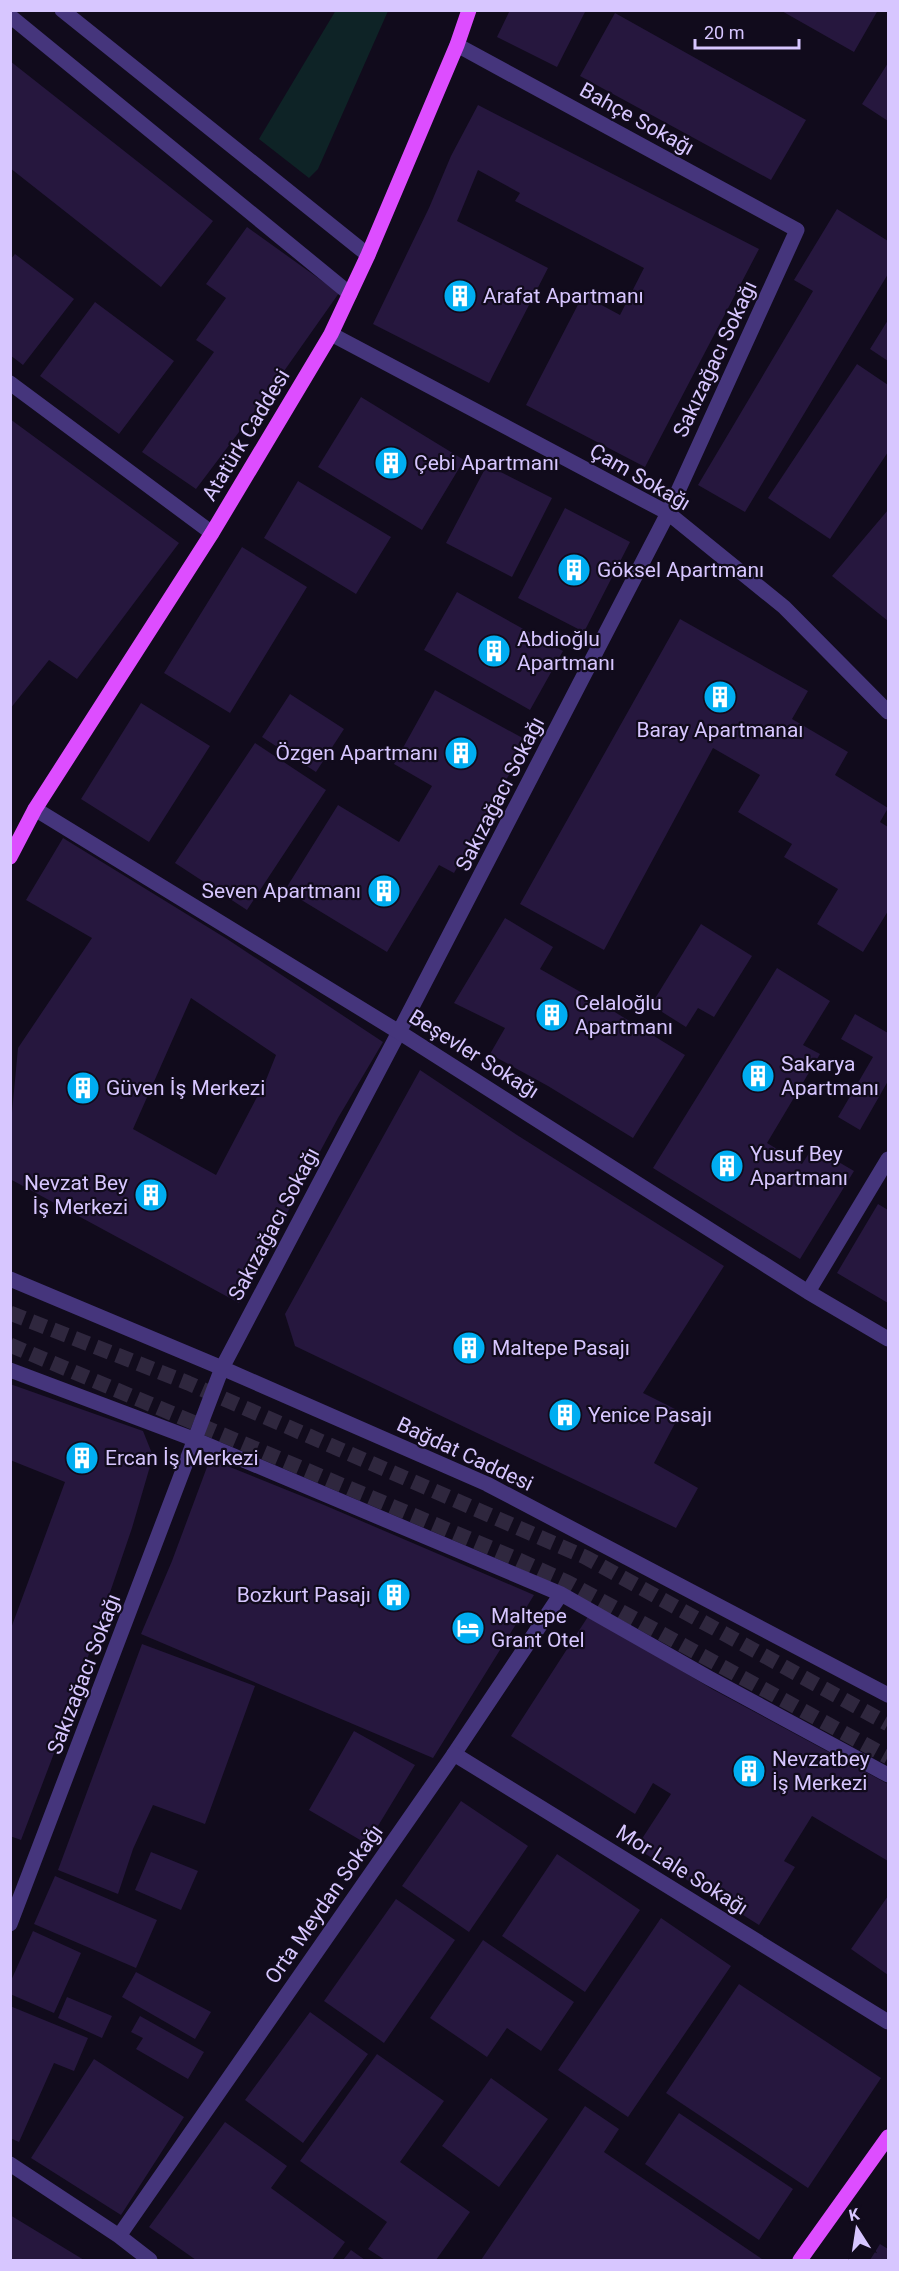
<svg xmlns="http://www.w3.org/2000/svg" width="899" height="2271" font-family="Roboto,sans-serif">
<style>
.green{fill:#0e2326}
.building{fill:#26173e;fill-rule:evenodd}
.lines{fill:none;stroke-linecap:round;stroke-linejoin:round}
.primary-tunnel{stroke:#2f273e;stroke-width:15;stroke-dasharray:15 8;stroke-linecap:butt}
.pedestrian{stroke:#45357c;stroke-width:15}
.minor{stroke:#45357c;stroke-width:15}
.primary{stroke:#dd4dff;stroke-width:15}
.labels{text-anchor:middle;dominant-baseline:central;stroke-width:4.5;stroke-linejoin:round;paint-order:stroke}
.street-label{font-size:21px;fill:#d7c6ff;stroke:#110b1c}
.poi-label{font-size:21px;fill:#d7c6ff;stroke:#110b1c;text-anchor:start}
</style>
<rect width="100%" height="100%" fill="#110b1c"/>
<path class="green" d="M336,10L388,11L318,169L309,178L259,139Z"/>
<path class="building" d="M510,10H586L557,67L497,37Z
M780,10H878L854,52Z
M615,13L806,120L771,180L580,76Z
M10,61L213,221L161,287L10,168Z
M888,63V121L862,104Z
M478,105L759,249L645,467L526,405L583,295L620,315L644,268L515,201L520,193L478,170L457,221L548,268L489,383L373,324L429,208L451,156Z
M837,209L888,241V274L745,512L698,485L813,291L794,280Z
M247,227L339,293L270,391L196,489L142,452L214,352L196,340L226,298L206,284Z
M15,254L74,299L23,365L10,355V260Z
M95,302L174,361L119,434L40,376Z
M888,320V361L870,349Z
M857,364L888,385V452L830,539L768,498Z
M361,397L464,460L422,530L318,467Z
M10,419L179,543L77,679L49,660L10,709Z
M487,465L552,498L512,577L446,543Z
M298,481L391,537L356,594L264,538Z
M565,508L630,542L584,632L518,598Z
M888,510V621L832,576Z
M242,547L307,587L230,713L164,673Z
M457,592L563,651L530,710L424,650Z
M680,619L808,691L792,719L848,752L835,775L888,808L880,822L888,827V911L863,952L817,924L838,889L784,857L792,844L738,812L760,775L713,748L604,950L520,904Z
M435,690L528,741L454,873L439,865L387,952L285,890L338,805L399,842L432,786L394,764Z
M290,694L344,729L316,772L262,737Z
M141,703L210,746L149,842L81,799Z
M255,743L326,790L247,910L175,863Z
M63,838L227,939L383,1042L338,1118L239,1303L10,1179V1134L18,1048L92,938L26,900ZM191,998L276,1055L266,1080L216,1175L133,1129Z
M505,918L553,947L540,969L600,1003L685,1055L633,1138L548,1086L490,1054L505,1028L454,1003Z
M701,924L752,956L714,1017L698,1008L686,1027L651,1005Z
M777,968L830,1001L803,1045L820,1054L767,1143L802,1164L813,1147L854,1171L800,1259L653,1168Z
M855,1014L888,1033V1081L860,1130L838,1117L873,1057L841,1039Z
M420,1070L517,1135L724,1266L643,1393L681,1412L654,1463L698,1488L676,1528L295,1346L285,1314Z
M878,1204L888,1210V1303L837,1273Z
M10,1384L143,1431L153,1456L132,1528L64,1727L21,1840L10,1836V1631L65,1482L10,1460Z
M210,1459L324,1505L534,1595L433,1758L141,1634L172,1561Z
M589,1615L712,1689L888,1784V1861L812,1816L784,1861L795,1867L759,1925L636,1848L671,1794L653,1783L635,1814L511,1736Z
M142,1644L255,1686L205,1824L153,1805L133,1849L118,1894L58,1870Z
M354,1731L415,1765L367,1844L309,1810Z
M461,1801L528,1846L469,1932L402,1886Z
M151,1852L198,1871L181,1910L135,1890Z
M557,1854L640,1910L585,1992L502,1936Z
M55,1876L157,1920L136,1968L34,1924Z
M888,1896V1975L851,1949Z
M396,1899L455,1940L384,2043L324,2001Z
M661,1918L731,1966L628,2117L558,2070Z
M33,1931L81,1953L54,2013L10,1994V1983Z
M483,1940L574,2002L541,2051L507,2028L487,2057L430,2018Z
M136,1972L211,2012L195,2039L122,1997Z
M739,1984L881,2078L808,2188L666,2093Z
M67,1997L112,2016L102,2038L58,2018Z
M10,2006L88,2038L74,2071L54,2063L19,2142L10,2138Z
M310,2012L368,2054L303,2143L245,2100Z
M140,2016L204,2052L188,2079L136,2049L143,2038L131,2032Z
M377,2054L444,2101L400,2162L470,2212L436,2260H385L368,2249L387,2222L300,2161Z
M94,2059L184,2117L121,2215L31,2158Z
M491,2078L548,2119L499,2187L442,2146Z
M585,2106L619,2129L604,2152L762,2259L761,2260H481Z
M679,2113L793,2189L759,2240L645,2164Z
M225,2122L287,2166L271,2188L345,2242L332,2260H196L149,2227Z
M10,2215L84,2260H10Z
M880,2244L888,2249V2260H870Z
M351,2250L365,2260H343Z"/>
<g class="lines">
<path class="primary-tunnel" d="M10,1313L188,1383L585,1557L888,1724
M10,1345L512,1557L567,1582L888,1757"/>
<path class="pedestrian" d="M10,1279L222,1368L487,1484L888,1695
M10,1370L196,1440L561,1594L709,1678L888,1775
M454,1754L561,1594
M10,1924L222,1368L399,1032"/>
<path class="minor" d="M62,10L368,255
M10,16L350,294
M331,334L668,513L784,607L888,712
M10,383L212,533
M35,809L399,1032L808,1292L888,1339
M399,1032L668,513L797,230L457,45
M808,1292L888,1159
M10,2164L119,2236L150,2260
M119,2236L454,1754L888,2022"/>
<path class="primary" d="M10,857L35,809L212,533L331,334L368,255L457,45L469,10
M800,2260L888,2137"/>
</g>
<defs>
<symbol id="building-disc" viewBox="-11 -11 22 22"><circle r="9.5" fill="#00adf1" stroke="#110b1c"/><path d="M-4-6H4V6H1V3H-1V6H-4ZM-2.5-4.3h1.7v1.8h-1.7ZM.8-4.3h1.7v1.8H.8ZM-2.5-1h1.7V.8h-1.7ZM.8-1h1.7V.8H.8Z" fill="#fff"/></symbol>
<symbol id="hotel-disc" viewBox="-11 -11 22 22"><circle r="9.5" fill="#00adf1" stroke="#110b1c"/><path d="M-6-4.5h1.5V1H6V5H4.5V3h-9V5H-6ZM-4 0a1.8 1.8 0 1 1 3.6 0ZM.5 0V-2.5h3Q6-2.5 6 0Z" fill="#fff"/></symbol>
</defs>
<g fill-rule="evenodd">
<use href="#building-disc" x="441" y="277" width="38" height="38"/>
<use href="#building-disc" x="372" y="444" width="38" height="38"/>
<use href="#building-disc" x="555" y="551" width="38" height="38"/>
<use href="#building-disc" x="475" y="632" width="38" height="38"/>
<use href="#building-disc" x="701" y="678" width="38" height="38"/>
<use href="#building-disc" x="442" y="734" width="38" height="38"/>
<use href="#building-disc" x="365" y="872" width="38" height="38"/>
<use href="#building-disc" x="533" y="996" width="38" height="38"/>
<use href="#building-disc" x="739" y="1057" width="38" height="38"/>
<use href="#building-disc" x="64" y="1069" width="38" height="38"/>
<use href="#building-disc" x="708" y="1147" width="38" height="38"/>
<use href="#building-disc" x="132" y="1176" width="38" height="38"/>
<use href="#building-disc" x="450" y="1329" width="38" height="38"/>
<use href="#building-disc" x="546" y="1396" width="38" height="38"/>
<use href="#building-disc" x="63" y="1439" width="38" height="38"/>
<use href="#building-disc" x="375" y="1576" width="38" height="38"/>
<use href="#hotel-disc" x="449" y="1609" width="38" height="38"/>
<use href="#building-disc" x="730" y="1752" width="38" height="38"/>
</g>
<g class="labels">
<g class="street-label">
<text transform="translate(637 119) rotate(29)">Bahçe Sokağı</text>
<text transform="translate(715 359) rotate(-65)">Sakızağacı Sokağı</text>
<text transform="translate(246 435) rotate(-59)">Atatürk Caddesi</text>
<text transform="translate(640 477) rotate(30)">Çam Sokağı</text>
<text transform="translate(500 794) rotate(-63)">Sakızağacı Sokağı</text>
<text transform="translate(474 1054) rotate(32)">Beşevler Sokağı</text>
<text transform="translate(274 1224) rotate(-62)">Sakızağacı Sokağı</text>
<text transform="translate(465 1454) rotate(25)">Bağdat Caddesi</text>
<text transform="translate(84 1674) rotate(-69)">Sakızağacı Sokağı</text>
<text transform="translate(682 1870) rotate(32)">Mor Lale Sokağı</text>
<text transform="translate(324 1904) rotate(-55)">Orta Meydan Sokağı</text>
</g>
<g class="poi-label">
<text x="483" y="296">Arafat Apartmanı</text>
<text x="414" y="463">Çebi Apartmanı</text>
<text x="597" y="570">Göksel Apartmanı</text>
<text x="517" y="639">Abdioğlu<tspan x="517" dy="24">Apartmanı</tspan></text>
<text x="720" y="730" text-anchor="middle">Baray Apartmanaı</text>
<text x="438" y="753" text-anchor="end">Özgen Apartmanı</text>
<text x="361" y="891" text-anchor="end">Seven Apartmanı</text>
<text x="575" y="1003">Celaloğlu<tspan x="575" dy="24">Apartmanı</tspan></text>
<text x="781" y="1064">Sakarya<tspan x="781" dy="24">Apartmanı</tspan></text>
<text x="106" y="1088">Güven İş Merkezi</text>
<text x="750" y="1154">Yusuf Bey<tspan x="750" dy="24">Apartmanı</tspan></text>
<text x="128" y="1183" text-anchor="end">Nevzat Bey<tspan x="128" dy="24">İş Merkezi</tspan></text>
<text x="492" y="1348">Maltepe Pasajı</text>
<text x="588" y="1415">Yenice Pasajı</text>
<text x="105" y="1458">Ercan İş Merkezi</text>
<text x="371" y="1595" text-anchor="end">Bozkurt Pasajı</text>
<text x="491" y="1616">Maltepe<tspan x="491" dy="24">Grant Otel</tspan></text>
<text x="772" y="1759">Nevzatbey<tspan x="772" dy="24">İş Merkezi</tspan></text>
</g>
</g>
<rect width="899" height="2271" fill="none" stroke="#d7c6ff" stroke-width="24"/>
<g transform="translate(857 2229) rotate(348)" stroke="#110b1c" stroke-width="4.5" paint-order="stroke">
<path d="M0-4.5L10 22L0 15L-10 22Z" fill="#d7c6ff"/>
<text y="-9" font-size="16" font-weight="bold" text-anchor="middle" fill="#d7c6ff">K</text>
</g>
<path d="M695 39v9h104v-9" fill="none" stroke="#d7c6ff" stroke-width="3"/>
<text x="704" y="39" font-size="18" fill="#d7c6ff" stroke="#110b1c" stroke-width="4.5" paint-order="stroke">20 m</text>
</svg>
